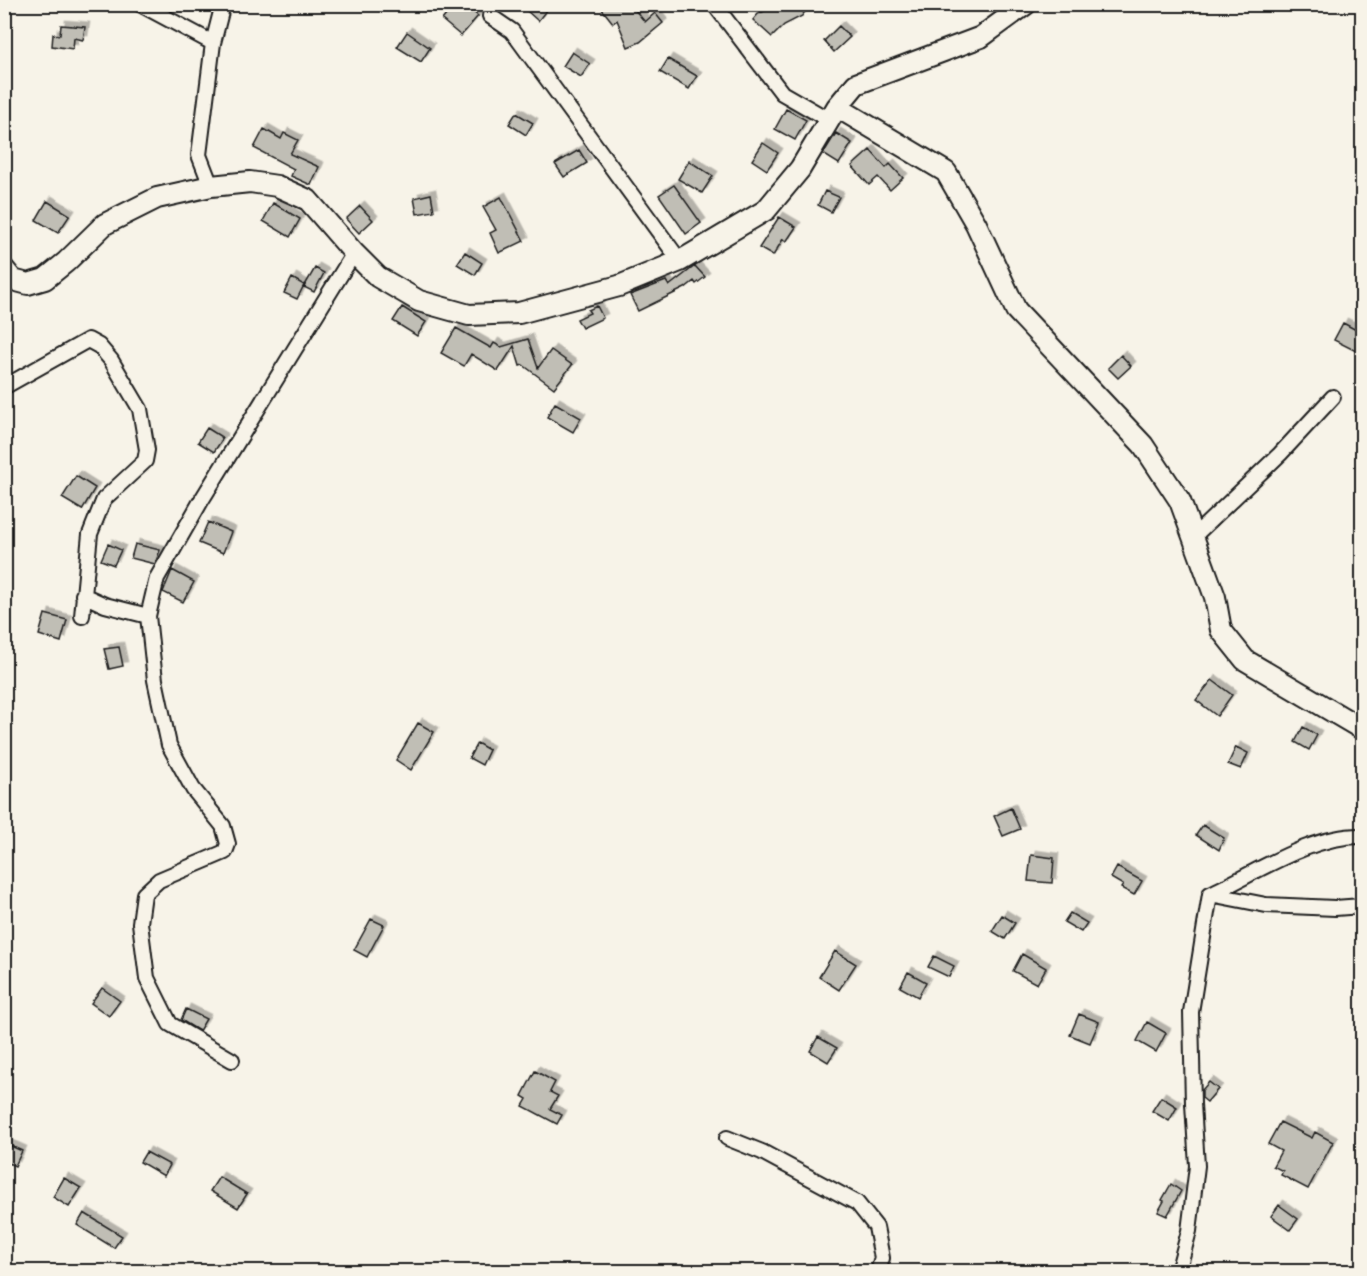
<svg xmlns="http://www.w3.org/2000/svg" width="1367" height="1276" font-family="'Balsamiq Sans',sans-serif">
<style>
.building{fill:#c0beb5;stroke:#1c1c1c;stroke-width:1.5;filter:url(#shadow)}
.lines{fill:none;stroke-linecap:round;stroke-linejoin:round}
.street-casing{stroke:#1c1c1c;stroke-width:18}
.secondary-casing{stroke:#1c1c1c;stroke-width:24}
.street{stroke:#f7f3e8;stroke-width:14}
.secondary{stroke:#f7f3e8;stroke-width:20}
</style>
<defs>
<filter id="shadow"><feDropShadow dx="4.5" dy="-4.5" stdDeviation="0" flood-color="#0004"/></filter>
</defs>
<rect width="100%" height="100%" fill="#f7f3e8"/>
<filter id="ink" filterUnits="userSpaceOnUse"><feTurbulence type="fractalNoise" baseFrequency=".0167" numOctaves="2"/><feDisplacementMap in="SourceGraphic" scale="12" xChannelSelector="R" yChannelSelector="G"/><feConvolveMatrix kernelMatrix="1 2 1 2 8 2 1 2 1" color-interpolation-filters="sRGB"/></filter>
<g filter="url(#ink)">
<path class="building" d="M455,4H464L478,16L461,36L442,20Z
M533,4H551L538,21L527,11Z
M598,4H630L645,22L655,13L663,23L640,42L628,47L617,20L613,23Z
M779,4H810L802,16L784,25L772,37L753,20L758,14Z
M61,25L85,27L83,40L74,38L73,49L52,46L53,34L60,35Z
M839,26L850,37L834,52L824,41Z
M407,32L430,48L421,62L397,47Z
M572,52L590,64L581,77L563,66Z
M668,59L697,76L689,89L660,72Z
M786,109L806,120L795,140L775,129Z
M516,113L533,123L526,135L509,124Z
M264,129L281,139L284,133L298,140L290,154L319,167L311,185L291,176L294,169L254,148Z
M836,133L852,143L839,164L823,154Z
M763,143L778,153L767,170L752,160Z
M579,150L587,163L564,177L555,164Z
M870,150L886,168L890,164L903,178L890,190L878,177L869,185L852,166Z
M689,161L713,176L702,193L678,179Z
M674,185L701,223L686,234L659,195Z
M825,191L839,197L831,212L818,205Z
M431,194L434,211L417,214L414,198Z
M501,197L524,241L499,253L490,233L496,230L483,207Z
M47,201L70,215L58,233L36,220Z
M273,203L300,219L290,237L263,221Z
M360,206L373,220L359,233L346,219Z
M779,217L796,227L786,242L783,239L773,256L759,248Z
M465,252L482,263L475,275L457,264Z
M695,266L705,277L696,284L694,281L685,288L638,311L630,295L666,281L669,286Z
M315,268L324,273L314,292L304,287Z
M292,278L304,285L297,299L284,293Z
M597,306L603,318L582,328L577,319L590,313L588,310Z
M402,307L426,322L417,336L393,321Z
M1343,323L1362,333V354L1334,340Z
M456,328L491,348L494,343L501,347L528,339L538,368L551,350L572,365L554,388L523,365L520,366L514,346L498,371L471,354L464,366L441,353Z
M1121,355L1131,366L1118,378L1108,368Z
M555,403L581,418L573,432L547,417Z
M207,428L223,438L214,452L198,442Z
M76,476L95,488L82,510L62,498Z
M208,522L231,532L223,553L199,543Z
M108,544L121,550L114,565L101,560Z
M135,544L160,550L155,564L131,558Z
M172,570L194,582L183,602L163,592Z
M45,614L67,620L61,642L39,635Z
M119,647L123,666L109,669L104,649Z
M1212,680L1232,695L1217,716L1196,700Z
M418,723L434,732L411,770L396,760Z
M1303,727L1317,735L1309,750L1295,742Z
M477,743L489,750L482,765L469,758Z
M1236,747L1248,753L1241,769L1228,764Z
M1011,808L1020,829L1003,836L994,816Z
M1203,825L1224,838L1219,850L1196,835Z
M1031,855L1054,858L1052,883L1028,881Z
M1117,867L1142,881L1134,895L1121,888L1123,885L1111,878Z
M1070,913L1087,923L1081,932L1064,922Z
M1002,915L1015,923L1005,939L992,931Z
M371,919L384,925L367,957L354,950Z
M835,951L856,964L839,990L819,977Z
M1022,954L1046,968L1037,984L1013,971Z
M934,956L954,966L949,977L928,967Z
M908,972L926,982L918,997L900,987Z
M102,988L120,1001L109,1016L91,1003Z
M186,1009L206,1019L199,1031L181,1020Z
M1079,1014L1099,1022L1090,1043L1070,1035Z
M1147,1022L1166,1033L1156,1052L1137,1041Z
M818,1037L837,1048L828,1062L810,1051Z
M535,1071L555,1082L550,1092L558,1096L550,1109L562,1115L557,1124L523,1106L527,1099L522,1096Z
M1209,1082L1218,1089L1207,1102L1202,1098V1090Z
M1161,1097L1177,1107L1169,1121L1152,1111Z
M1280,1122L1312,1138L1315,1132L1333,1142L1308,1189L1281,1175L1283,1171L1273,1166L1281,1151L1268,1144Z
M4,1143L22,1151L15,1166L4,1161Z
M146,1152L170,1165L164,1176L140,1162Z
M219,1177L247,1194L238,1208L210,1191Z
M64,1178L81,1188L69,1207L53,1197Z
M1171,1184L1181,1191L1167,1216L1158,1212L1164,1201L1162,1200Z
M1279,1205L1298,1219L1290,1230L1271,1216Z
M84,1213L122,1236L114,1248L77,1225Z"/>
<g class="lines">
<defs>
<path id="street" d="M140,4L213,43
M714,4L782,93L829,120
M490,16L512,31L680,261
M211,186L199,155L213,43L223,4
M4,387L88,340L99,346L111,360L140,409L147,450L145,461L104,499L90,534L82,616
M1193,537L1280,454L1333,397
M83,595L105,605L148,616
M1210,894L1266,905L1335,908L1362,906
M232,1060L170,1024L147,978L140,923L144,894L159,880L225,852L228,844L223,826L193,789L169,745L155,680L148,616L157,578L201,501L354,253
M727,1138L762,1152L857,1203L876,1227L882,1258L878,1272
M1178,1272L1189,1231L1197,1166L1193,1104L1191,1012L1210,894C1256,873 1311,835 1362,836"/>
<path id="secondary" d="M837,107L946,172L976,224L1016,310L1143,445L1180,501L1215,597L1221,630L1245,660L1362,729
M4,269L13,280L28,284L45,279L66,262L105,224L157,198L211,186L250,182L277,186L308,200L354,253L378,277L419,301L469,315L519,313L619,286L680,261L766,210L800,169L837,107L856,84L981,37L1026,4"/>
</defs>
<use href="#street" class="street-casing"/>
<use href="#secondary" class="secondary-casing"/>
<use href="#street" class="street"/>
<use href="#secondary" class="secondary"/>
</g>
</g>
<rect width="1367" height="1276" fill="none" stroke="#f7f3e8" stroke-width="24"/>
<rect x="12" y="12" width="1343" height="1252" fill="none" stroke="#1c1c1c" stroke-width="2" filter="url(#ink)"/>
</svg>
